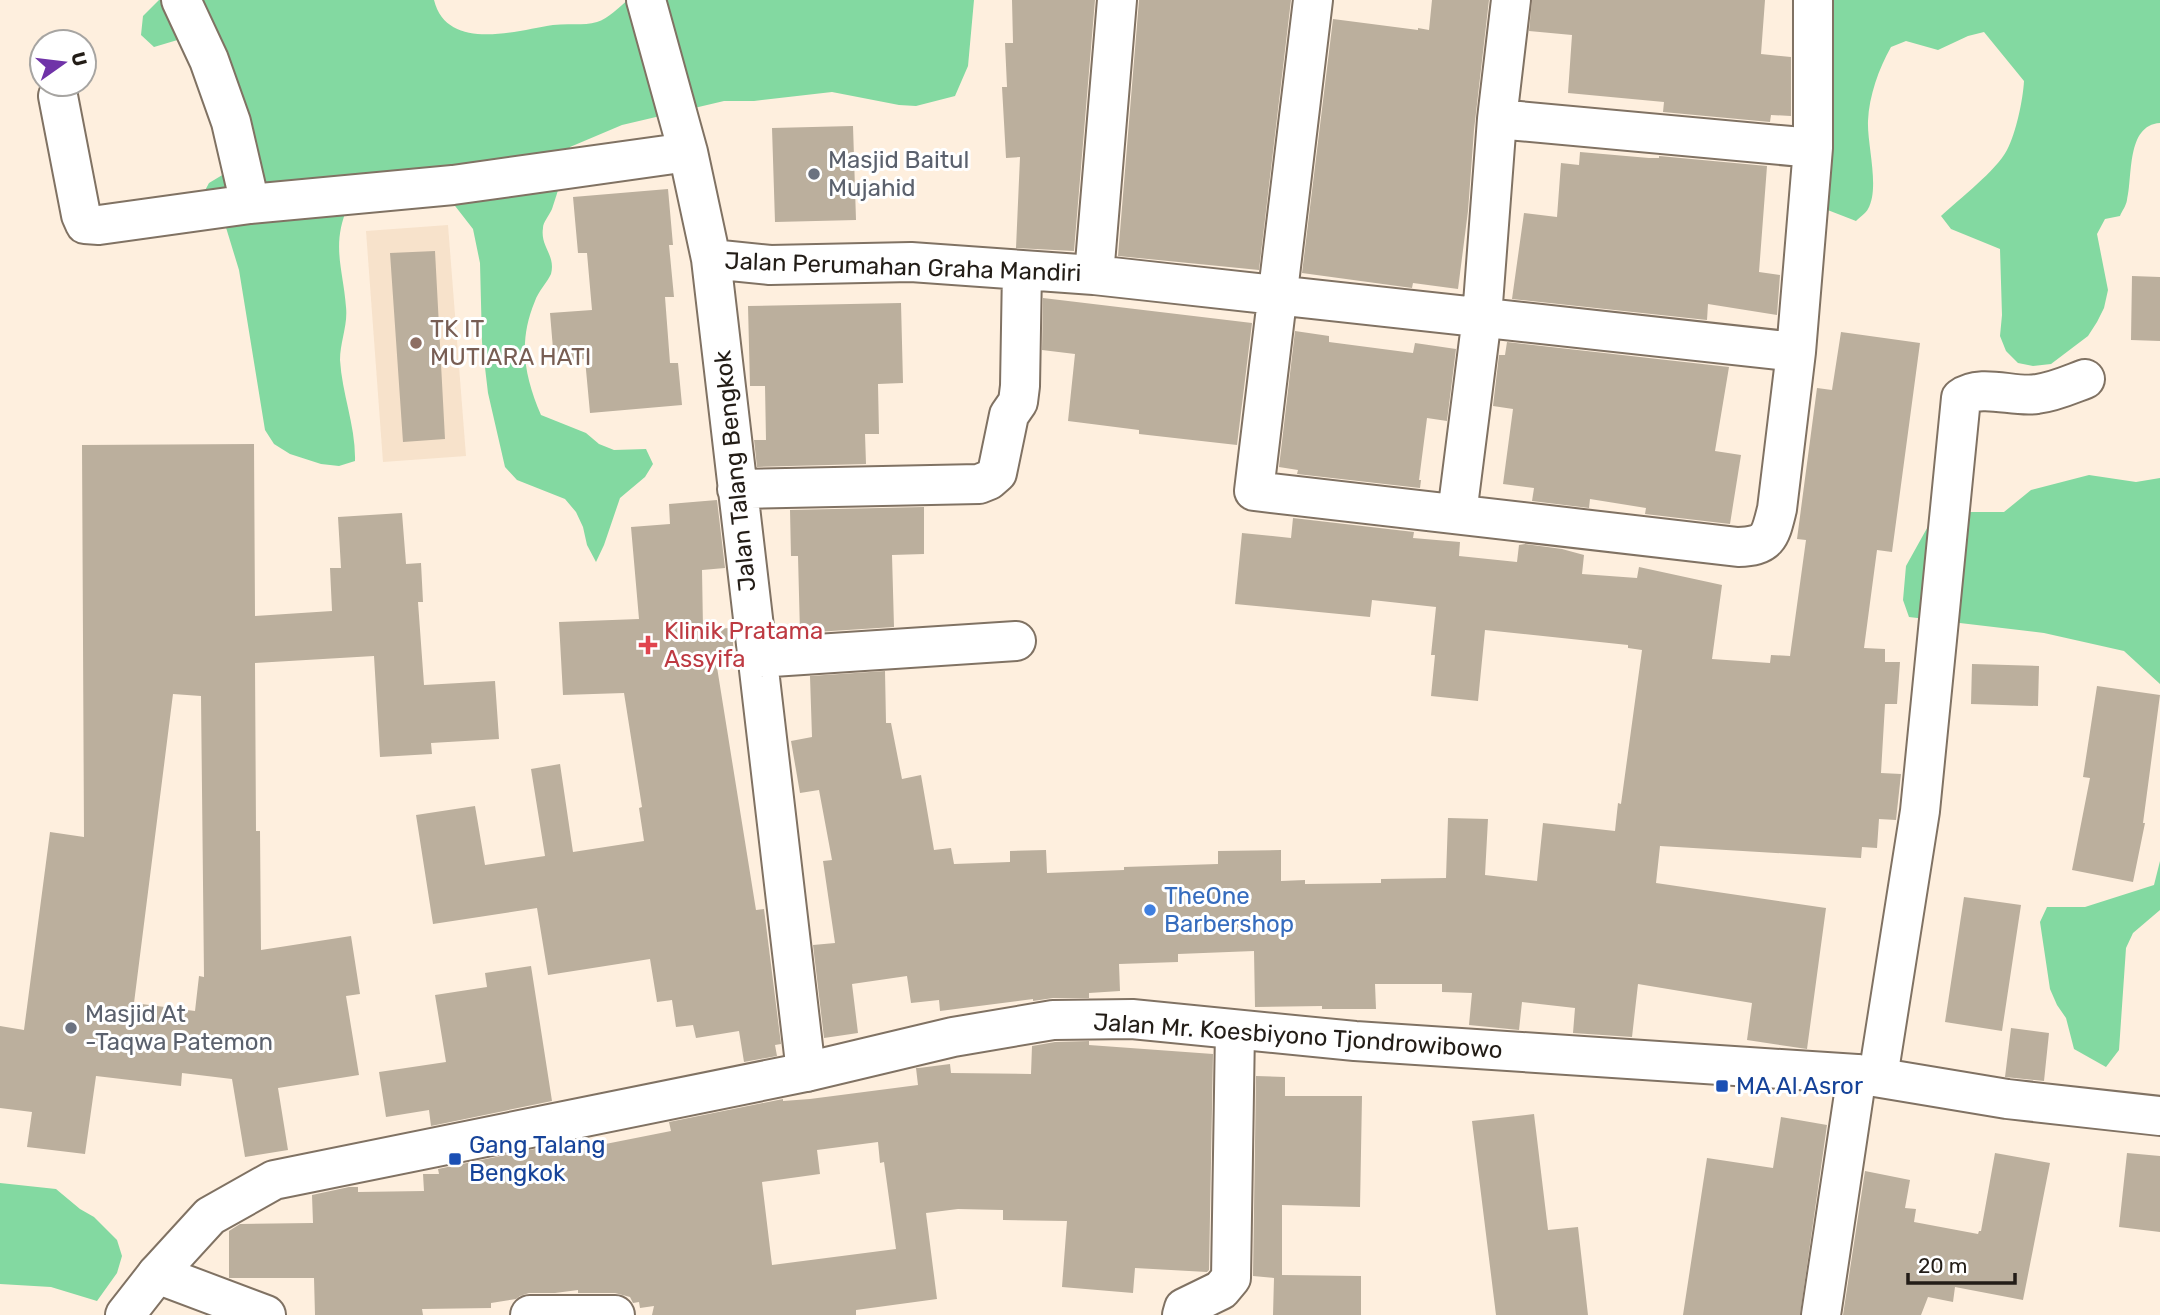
<svg xmlns="http://www.w3.org/2000/svg" width="2160" height="1315" font-family="Rubik,sans-serif">
<style>
.built{fill:#f7e2cb}
.forest{fill:#83d9a1}
.building{fill:#bbaf9d;fill-rule:evenodd}
.lines{fill:none;stroke-linecap:round;stroke-linejoin:round}
.minor-casing{stroke:#807263;stroke-width:42}
.major-casing{stroke:#807263;stroke-width:42}
.minor{stroke:#fff;stroke-width:38}
.major{stroke:#fff;stroke-width:38}
.worship-dot{fill:#6b7280;stroke:#fff;stroke-width:2.5}
.education-dot{fill:#8d6e63;stroke:#fff;stroke-width:2.5}
.health-dot{fill:#e0444e;stroke:#fff;stroke-width:2.5}
.shop-dot{fill:#3f7fe0;stroke:#fff;stroke-width:2.5}
.transit-dot{fill:#1a4fb4;stroke:#fff;stroke-width:2.5}
.labels{text-anchor:middle;dominant-baseline:central;stroke-width:6;stroke-linejoin:round;paint-order:stroke}
.worship-label{font-size:24px;fill:#5b616d;stroke:#fff;text-anchor:start}
.street-label{font-size:24px;fill:#231d17;stroke:#fff}
.education-label{font-size:24px;fill:#785e54;stroke:#fff;text-anchor:start}
.health-label{font-size:24px;fill:#be3a42;stroke:#fff;text-anchor:start}
.shop-label{font-size:24px;fill:#366cbe;stroke:#fff;text-anchor:start}
.transit-label{font-size:24px;fill:#164399;stroke:#fff;text-anchor:start}
</style>
<rect width="100%" height="100%" fill="#feefde"/>
<path class="built" d="M448,225L466,456L383,462L366,231Z"/>
<path class="forest" d="M159,0H434C447,52 515,31 553,25C568,23 583,26 597,22C608,19 619,7 628,0H974L968,66L955,96L916,106L899,105L832,92L754,101H724L622,125L570,147C564,168 559,189 552,209C549,216 543,222 543,228C540,247 556,255 551,274C548,281 538,292 535,301C518,342 524,375 541,415L586,433L599,444L614,450L646,449L653,464L645,477L620,498L604,545L596,562L587,545L583,527L576,512L565,499L517,480L505,467L488,393L482,342L480,263L473,229L452,202L348,206C331,245 343,268 346,307C348,325 340,342 340,360C342,394 356,427 355,461L339,466L321,464L290,454L274,444L265,430L239,270L224,221L201,198L209,183L224,174L201,33L154,47L141,35L143,16Z
M1827,0H2160V123C2126,125 2133,177 2127,200C2126,206 2122,211 2120,216L2105,219L2097,234L2108,290L2104,308L2097,322L2088,336L2051,364L2033,366L2018,363L2006,351L2000,336L2002,315L2000,249L1951,229L1941,216C1959,199 1996,171 2007,150C2016,133 2023,100 2024,81L1984,32L1968,36L1938,50L1906,41L1891,47C1879,68 1869,96 1868,121C1867,145 1880,188 1868,209C1866,213 1860,217 1856,221L1807,202Z
M2089,475L2136,482L2160,478V684L2124,651L2044,633L1909,617L1903,600L1906,566L1936,512H2004L2031,490Z
M2160,861V910L2133,933L2126,948L2119,1050L2106,1067L2074,1049L2066,1018L2057,1005L2050,989L2040,922L2047,907H2085L2154,885Z
M0,1183L56,1189L80,1209L94,1217L117,1240L122,1256L117,1273L97,1301L51,1287L0,1284Z"/>
<path class="building" d="M1012,0H1095L1074,251L1016,248L1020,157L1006,158L1002,87H1007L1005,43H1013Z
M1139,0H1291L1259,270L1118,256Z
M1432,0H1489L1474,130L1468,211L1458,289L1413,283L1412,288L1302,273L1333,19L1418,30V28L1429,30Z
M1532,0H1765L1761,54L1791,57V116L1771,115L1770,122L1663,112L1664,102L1568,93L1572,35L1529,31Z
M853,126L856,220L775,222L772,128Z
M1580,152L1649,158H1659V156L1767,166L1759,272L1780,275L1777,315L1708,304L1707,320L1512,299L1524,213L1557,217L1561,163L1579,165Z
M668,189L673,245H669L674,297H665L670,363H678L682,405L590,413L585,359L554,361L550,313L592,310L587,253H578L573,197Z
M435,251L445,439L403,442L390,253Z
M2132,276L2160,277V341L2131,340Z
M1043,298L1252,323L1237,445L1139,434V430L1068,421L1075,354L1042,350Z
M901,303L903,383L878,384L879,434H865L866,464L757,467L754,440H766L765,386H750L748,306Z
M1295,331L1329,336V342L1413,353L1415,343L1456,349L1447,421L1427,418L1419,480H1421L1420,488L1297,474L1298,470L1279,467Z
M1841,332L1920,343L1892,552L1877,550L1864,648L1885,649V662H1900L1897,704H1885L1881,773L1901,774L1896,820L1879,819L1877,848L1862,847L1861,858L1660,846L1656,883L1826,908L1807,1049L1747,1040L1752,1003L1638,984L1632,1037L1573,1033L1575,1008L1522,1002L1519,1030L1469,1025L1472,993L1442,992V984H1375L1376,1009H1322V1006L1255,1007L1254,951L1178,954V962L1119,964L1120,991L1089,993V998H1053L1033,1001V999L940,1011L939,1000L911,1003L907,976L852,984L858,1033L824,1038L813,945L835,943L823,861L832,860L819,790L800,793L791,741L812,737L810,676L885,671L886,723H891L902,779L921,775L934,850L951,848L954,864L1010,862V851L1046,850L1047,873L1124,870V867L1218,864V851L1281,850V881L1305,880V884L1381,883V879L1446,878L1448,818L1488,819L1485,875L1537,881L1543,823L1615,831L1618,803L1621,804L1642,650L1628,648V645L1485,630L1478,701L1431,696L1435,655H1431L1436,607L1372,600L1370,617L1235,604L1242,533L1291,538L1293,518L1414,532L1413,538L1460,542L1459,556L1517,562L1519,545L1525,544L1562,549L1584,555L1582,574L1637,578L1639,567L1722,585L1712,659L1770,663L1771,655L1790,656L1806,540L1797,539L1817,388L1832,390Z
M1507,342L1729,367L1715,451L1741,455L1730,524L1645,514L1646,508L1590,499L1589,508L1532,501L1534,488L1503,484L1513,409L1493,406L1499,355H1505Z
M254,444L255,616L332,611L330,568H341L338,517L402,513L406,564L421,563L423,602H418L424,685L495,681L499,739L431,743L432,754L380,757L374,656L255,663L256,831H260L261,950L351,936L360,994L346,996L359,1075L278,1088L288,1150L245,1157L232,1079L182,1073L181,1086L96,1076L85,1154L27,1147L32,1112L0,1108V1026L24,1030L50,832L84,837L82,445ZM173,694L201,696L204,977L199,976L195,1011L134,1003Z
M717,500L725,568L702,570L703,629L732,628L734,660L716,661L756,910L764,909L781,1044L775,1045L777,1056L744,1062L739,1031L696,1038L693,1025L676,1027L672,1000L657,1002L650,959L548,975L537,908L433,924L416,815L475,806L485,865L545,856L531,769L560,764L573,852L644,841L639,808L642,807L624,693L563,695L559,622L639,619L631,527L670,524L669,504Z
M924,507V554L892,555L894,627L800,633L798,556H791L790,510Z
M1972,664L2039,666L2038,706L1971,704Z
M2097,686L2160,695L2143,823H2145L2133,882L2072,870L2090,778L2083,777Z
M1964,897L2021,905L2002,1031L1945,1022Z
M531,966L552,1101L431,1126L429,1110L386,1117L379,1072L446,1062L435,995L487,987L485,973Z
M2011,1028L2049,1033L2044,1081L2005,1077Z
M1089,1041V1045L1213,1054L1209,1270L1207,1272L1135,1268L1133,1293L1062,1287L1067,1221L1003,1220V1210L958,1209L926,1213L937,1299L856,1310V1315H652L654,1306L640,1308L639,1302L633,1303L630,1297L615,1293H578V1290L555,1293H529L520,1296L516,1299L491,1303V1308L422,1309L423,1315H315L314,1278H229V1231L240,1224L313,1223L312,1195L349,1187H358V1192L424,1191L423,1174H439L438,1169L559,1144L560,1153L671,1131L669,1122L783,1099V1101L810,1099L918,1085L916,1068H919L950,1064L951,1073L1031,1074L1032,1046L1055,1042ZM878,1142L880,1163L884,1162L896,1249L772,1265L762,1182L820,1174L817,1150Z
M1256,1076L1285,1077V1096H1362L1360,1207L1282,1205V1275L1361,1276V1315H1273L1274,1278L1253,1276Z
M1534,1114L1548,1230L1578,1227L1588,1315H1496L1472,1121Z
M1781,1117L1827,1125L1800,1315H1683L1707,1158L1773,1168Z
M1995,1153L2050,1163L2023,1300L1955,1287L1953,1302L1928,1297L1921,1315H1843L1865,1171L1910,1180L1905,1208L1916,1209L1914,1222L1978,1234L1979,1231H1981Z
M2127,1153L2160,1156V1232L2119,1227Z"/>
<g class="lines">
<defs>
<path id="minor" d="M181,0L209,60L231,122L250,204
M646,0L688,152L711,259L806,1072
M1313,0L1254,491L1738,547C1769,546 1770,537 1777,509L1796,352L1813,148V0
M58,96L81,215L85,224L99,225L250,204L453,185L688,152
M1497,119L1813,148
M711,259L770,265L911,262L1094,275L1796,352
M1094,275L1117,0
M737,489L979,484L989,480L997,473L1009,415L1018,402L1020,386L1022,270
M1457,514L1482,317L1497,119L1511,0
M756,658L1016,641
M1878,1077L1920,811L1961,398C1981,383 2014,398 2037,394C2054,392 2069,385 2085,379
M157,1274L266,1315
M530,1315H615
M1182,1315L1184,1308L1221,1290L1231,1278L1235,1030
M1821,1315L1857,1074"/>
<path id="major" d="M125,1315L157,1274L210,1216L274,1180L806,1072L953,1037L1053,1020L1132,1019L1355,1041L1857,1074L2007,1099L2160,1116"/>
</defs>
<use href="#minor" class="minor-casing"/>
<use href="#major" class="major-casing"/>
<use href="#minor" class="minor"/>
<use href="#major" class="major"/>
</g>
<g class="worship-dot">
<circle cx="814" cy="174" r="7"/>
<circle cx="71" cy="1028" r="7"/>
</g>
<circle class="education-dot" cx="416" cy="343" r="7"/>
<path class="health-dot" d="M644.5 634.5h7v7h7v7h-7v7h-7v-7h-7v-7h7z"/>
<circle class="shop-dot" cx="1150" cy="910" r="7"/>
<g class="transit-dot">
<rect x="1715" y="1079" width="14" height="14" rx="3.5"/>
<rect x="448" y="1152" width="14" height="14" rx="3.5"/>
</g>
<g class="labels">
<g class="worship-label">
<text x="828" y="160">Masjid Baitul<tspan x="828" dy="28">Mujahid</tspan></text>
<text x="85" y="1014">Masjid At<tspan x="85" dy="28">-Taqwa Patemon</tspan></text>
</g>
<g class="street-label">
<text transform="translate(903 267) rotate(2)">Jalan Perumahan Graha Mandiri</text>
<text transform="translate(735 471) rotate(-96)">Jalan Talang Bengkok</text>
<text transform="translate(1298 1036) rotate(4)">Jalan Mr. Koesbiyono Tjondrowibowo</text>
</g>
<g class="education-label">
<text x="430" y="329">TK IT<tspan x="430" dy="28">MUTIARA HATI</tspan></text>
</g>
<g class="health-label">
<text x="664" y="631">Klinik Pratama<tspan x="664" dy="28">Assyifa</tspan></text>
</g>
<g class="shop-label">
<text x="1164" y="896">TheOne<tspan x="1164" dy="28">Barbershop</tspan></text>
</g>
<g class="transit-label">
<text x="1736" y="1086">MA Al Asror</text>
<text x="469" y="1145">Gang Talang<tspan x="469" dy="28">Bengkok</tspan></text>
</g>
</g>
<g transform="translate(63 63) rotate(76)"><circle r="33" fill="#ffffff" stroke="#a7a5a2" stroke-width="2"/>
<path d="M0-5L12 26L0 18L-12 26Z" fill="#7033a8"/>
<text y="-10" font-size="19" font-weight="bold" text-anchor="middle" fill="#231d17">U</text>
</g>
<path d="M1908 1273v10h107v-10" fill="none" stroke="#231d17" stroke-width="3.5"/>
<text x="1918" y="1273" font-size="21" fill="#231d17" stroke="#ffffff" stroke-width="5" paint-order="stroke">20 m</text>
</svg>
